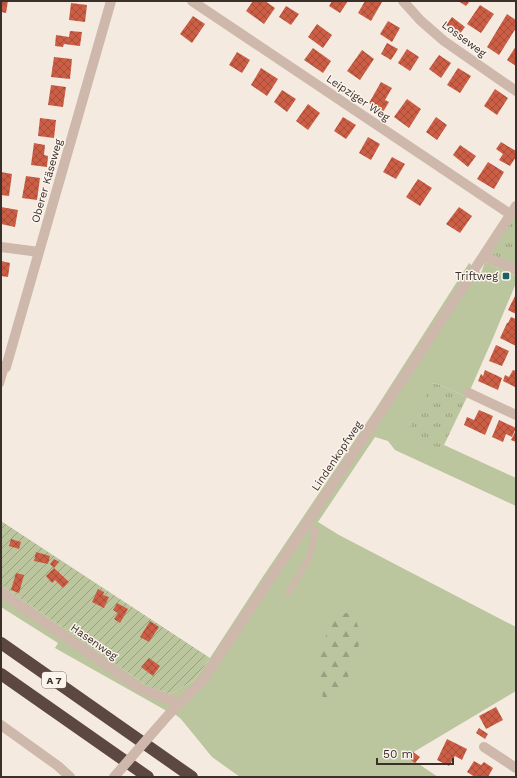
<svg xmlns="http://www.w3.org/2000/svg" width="517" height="778" font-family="'Work Sans',sans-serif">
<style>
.grass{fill:#bbc59e}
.forest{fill:url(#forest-firs)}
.park{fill:url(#park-tufts)}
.garden{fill:url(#garden-furrows)}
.building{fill:url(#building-cross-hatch)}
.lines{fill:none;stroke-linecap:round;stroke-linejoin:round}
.lane{stroke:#ceb8ab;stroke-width:6}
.street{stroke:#ceb8ab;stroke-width:10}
.highway{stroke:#5d4841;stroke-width:12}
.street-bridge{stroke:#ceb8ab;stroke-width:10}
.poi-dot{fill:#1d6060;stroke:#fbf4ed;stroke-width:1.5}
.labels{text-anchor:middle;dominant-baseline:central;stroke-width:3;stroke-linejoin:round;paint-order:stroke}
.shield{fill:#fbf4ed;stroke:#756a64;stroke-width:1}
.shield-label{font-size:10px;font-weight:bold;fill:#3b2f2a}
.street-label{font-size:11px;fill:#3b2f2a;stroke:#fbf4ed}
.poi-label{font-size:11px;fill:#3b2f2a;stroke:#fbf4ed;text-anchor:end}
</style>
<defs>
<pattern id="forest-firs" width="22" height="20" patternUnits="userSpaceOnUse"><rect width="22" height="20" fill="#bbc59e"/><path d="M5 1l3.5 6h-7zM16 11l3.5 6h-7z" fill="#99a081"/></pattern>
<pattern id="park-tufts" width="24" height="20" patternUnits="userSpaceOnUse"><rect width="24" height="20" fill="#bbc59e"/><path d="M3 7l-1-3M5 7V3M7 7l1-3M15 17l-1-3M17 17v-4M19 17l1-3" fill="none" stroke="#99a081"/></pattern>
<pattern id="garden-furrows" width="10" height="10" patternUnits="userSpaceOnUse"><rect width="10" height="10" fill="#bbc59e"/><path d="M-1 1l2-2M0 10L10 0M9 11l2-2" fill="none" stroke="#99a081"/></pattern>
<pattern id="building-cross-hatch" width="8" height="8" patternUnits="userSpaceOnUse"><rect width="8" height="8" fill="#cc5e46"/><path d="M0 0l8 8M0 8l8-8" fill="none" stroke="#a74e3b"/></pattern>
</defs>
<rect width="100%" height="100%" fill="#f5eae0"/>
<path class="grass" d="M485,262L516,276V283L493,338L467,397L435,383L432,384L438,448L444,445L516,478V506L395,450L388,441L375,437L318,522L339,535L516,627V691L407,756L438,777H240L212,757L181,719L176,715L165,710L55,648L58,643L1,607V585L147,686L171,694L194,680L210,658L262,578L375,410L469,263L481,273Z"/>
<path class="forest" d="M353,611L361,636L353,668L333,702L323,699L317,660L333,617Z"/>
<path class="park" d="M516,214V276L485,262Z
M435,383L467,397L444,445L439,448L407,433L432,384Z"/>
<path class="garden" d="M1,521L210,658L194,680L171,694L147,686L1,585Z"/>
<path class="building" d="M1,1H8L6,13L1,12Z
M253,1H265L275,8L264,24L246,11Z
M332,1H348L340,13L329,6Z
M365,1L382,2L371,21L358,13Z
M458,1H470L466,6Z
M71,3L87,5L85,22L69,20Z
M480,5L494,14L481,33L467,24Z
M286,6L299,14L291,25L279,17Z
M507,14L516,20V28L499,55L487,47Z
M193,16L205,24L192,43L180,34Z
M452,17L465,27L459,35L446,25Z
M388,21L400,28L392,42L380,34Z
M317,24L332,35L323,48L308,37Z
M70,31L82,32L80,46L64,44L63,47L55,46L56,35L69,37Z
M387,43L398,49L391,60L381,54Z
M516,46V66L507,60Z
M313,48L331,61L323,73L304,60Z
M407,49L419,57L410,71L398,63Z
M362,50L374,59L360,80L347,71Z
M237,52L250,60L242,73L229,65Z
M439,55L451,63L441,78L429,69Z
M54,57L72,59L70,79L51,77Z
M261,68L278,79L267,96L251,85Z
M458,68L471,76L460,93L447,85Z
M381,82L392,88L385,100L389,102L383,112L369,103Z
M51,85L66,87L63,107L48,105Z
M495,89L508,98L497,115L484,106Z
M282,90L296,99L287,112L274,102Z
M407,99L421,109L409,128L394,117Z
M308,104L320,113L308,130L296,121Z
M343,117L356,125L346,139L334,131Z
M436,117L447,125L437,140L426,132Z
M40,118L56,120L54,138L38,136Z
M368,137L380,144L371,160L359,153Z
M501,142L516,151V157L510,166L499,160L503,154L496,149Z
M34,143L45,145L44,155L48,156L47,167L31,165Z
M460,145L476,156L468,167L453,155Z
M392,157L405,164L396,179L383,172Z
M488,162L504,172L494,189L477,179Z
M1,172L12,174L9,196L1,195Z
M26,176L40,178L37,200L22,198Z
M418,179L432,188L420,206L406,197Z
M1,207L18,210L15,227L1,224Z
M459,207L472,216L460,233L446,224Z
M1,261L10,263L8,277L1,276Z
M516,294V314L508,310Z
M511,317L516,319V346L500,338L507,323H508Z
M496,345L509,351L502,366L489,361Z
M485,370L502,378L498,390L478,381L481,374L483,376Z
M513,370L516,371L515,387L503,381L505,375L509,377Z
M479,410L493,416L485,435L464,425L467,417L474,420Z
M499,420L516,428L512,437L506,434L503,442L492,437Z
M516,430V442L511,440Z
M11,539L21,542L19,549L9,546Z
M36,552L50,556L48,564L34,561Z
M54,559L59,562L54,568L50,564Z
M54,568L69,582L63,588L55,580L52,583L46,576Z
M16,573L24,575L19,593L11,590Z
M98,589L104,592L103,595L109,597L104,608L92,602Z
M117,603L128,609L120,623L114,619L118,613L113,610Z
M150,621L159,627L149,642L140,637Z
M149,658L160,666L153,676L141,667Z
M496,707L503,720L486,729L479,716Z
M479,728L488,734L485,739L476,733Z
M447,739L467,749L462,760L455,756L449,766L437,760Z
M412,751L420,757L415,763L407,757Z
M474,761L481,765L484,762L493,768L488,777H475L467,772Z"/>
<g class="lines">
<path class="lane" d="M1,384L6,367
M288,593L309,558L316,531L306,525"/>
<path class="street" d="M192,1L510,214
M403,1L420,20L444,41L516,91
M1,247L39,252
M484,256L516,270
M1,366L6,367L111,1
M469,393L516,415
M1,592L141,689L179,703
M170,713L203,680L410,368L516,206
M1,725L58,766L70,777
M484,747L516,768"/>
<path class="highway" d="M1,643L192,777
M1,674L148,777"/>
<path class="street-bridge" d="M114,777L170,713"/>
</g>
<rect class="poi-dot" x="502" y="272" width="8" height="8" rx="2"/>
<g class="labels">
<rect class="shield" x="42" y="672" width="24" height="16" rx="3"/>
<g class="shield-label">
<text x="54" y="680">A 7</text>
</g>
<g class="street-label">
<text transform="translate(464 39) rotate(37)">Losseweg</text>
<text transform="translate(358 98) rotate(34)">Leipziger Weg</text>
<text transform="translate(47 181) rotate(-74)">Oberer Käseweg</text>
<text transform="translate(337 456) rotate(-56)">Lindenkopfweg</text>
<text transform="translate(94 642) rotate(35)">Hasenweg</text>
</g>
<g class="poi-label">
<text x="498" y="276">Triftweg</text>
</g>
</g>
<rect width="517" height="778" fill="none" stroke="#3b2f2a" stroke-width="4"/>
<path d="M377 758v6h76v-6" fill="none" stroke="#3b2f2a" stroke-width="2"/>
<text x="383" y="758" font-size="12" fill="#3b2f2a" stroke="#fbf4ed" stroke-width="3" paint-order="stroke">50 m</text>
</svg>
